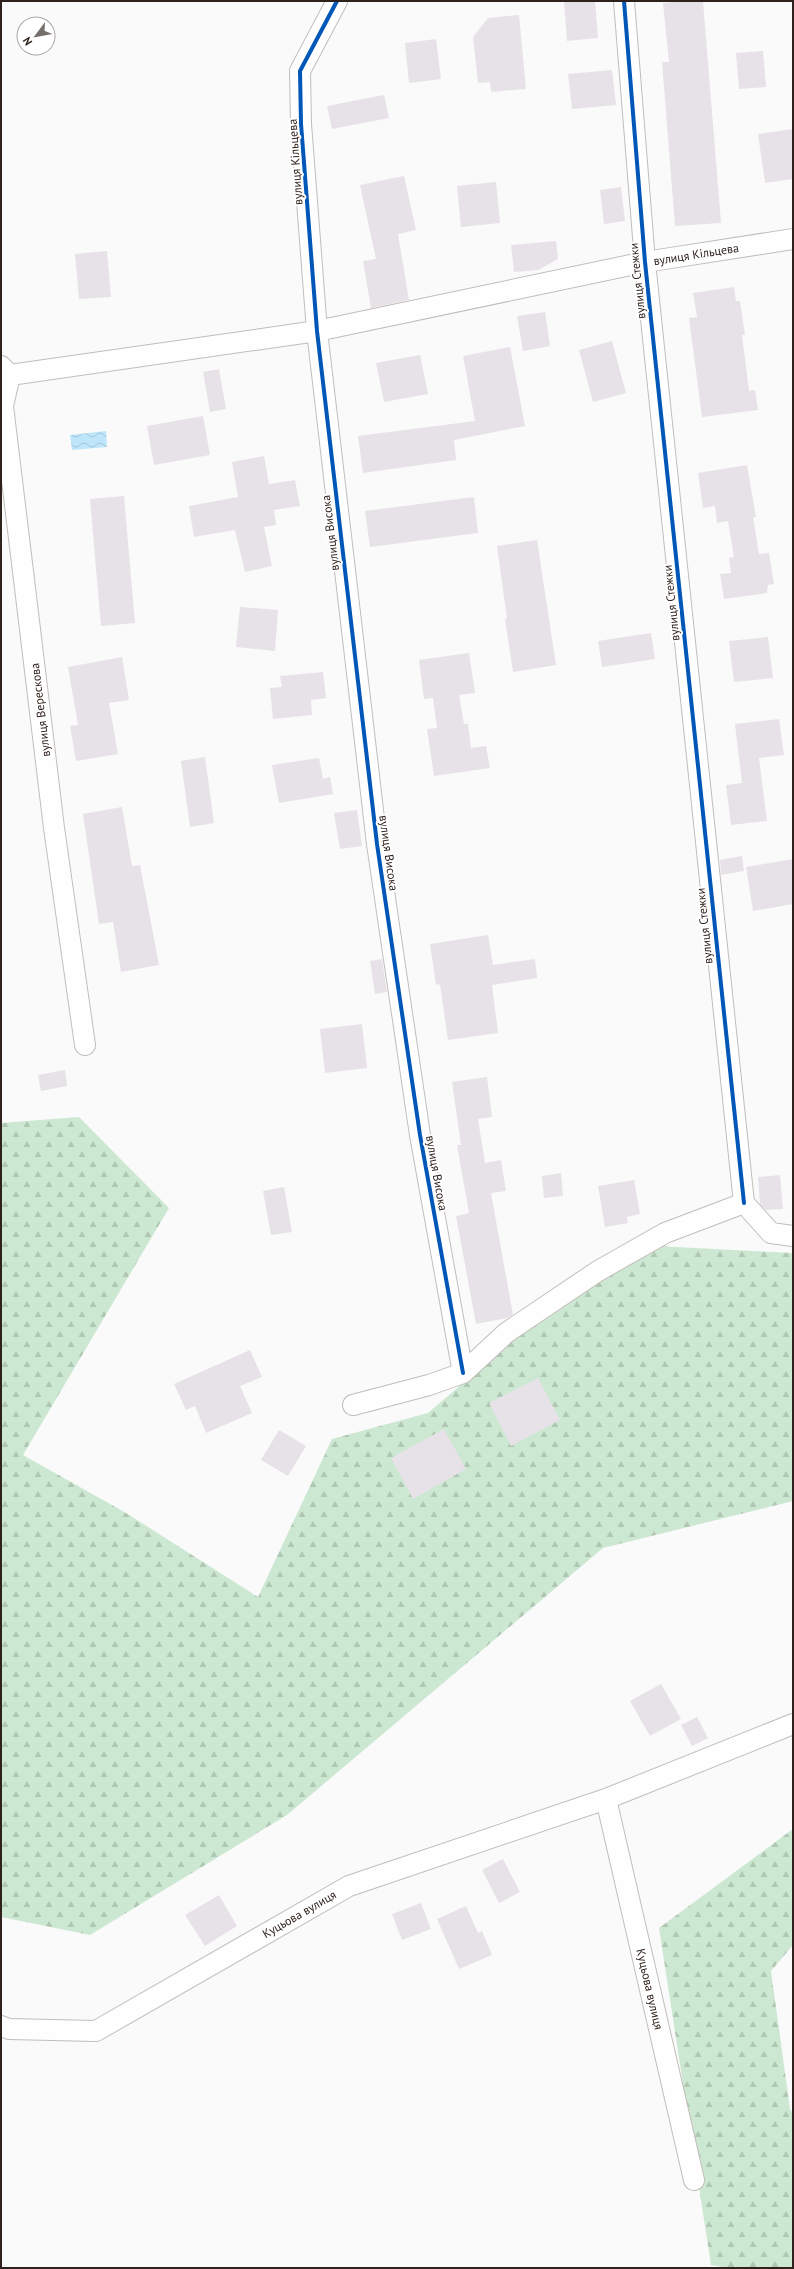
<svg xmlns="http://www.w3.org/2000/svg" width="794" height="2269" font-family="'PT Sans',sans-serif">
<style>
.forest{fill:url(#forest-firs)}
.water{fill:url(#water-waves)}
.building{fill:#e7e2e7}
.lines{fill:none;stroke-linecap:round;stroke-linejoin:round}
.minor-casing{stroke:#c3bdba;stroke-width:22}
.minor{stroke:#fefefe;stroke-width:20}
.cycleway-casing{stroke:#fff;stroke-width:6}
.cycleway{stroke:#0057b8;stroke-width:4}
.labels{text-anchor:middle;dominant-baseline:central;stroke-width:4;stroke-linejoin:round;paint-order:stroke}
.street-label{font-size:12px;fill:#2f221d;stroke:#fff}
</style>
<defs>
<pattern id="forest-firs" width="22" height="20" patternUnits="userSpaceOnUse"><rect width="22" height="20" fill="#cce8d2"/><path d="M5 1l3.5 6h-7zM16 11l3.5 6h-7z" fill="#b0c7b4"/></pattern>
<pattern id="water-waves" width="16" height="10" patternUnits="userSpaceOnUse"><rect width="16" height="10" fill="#bee6fb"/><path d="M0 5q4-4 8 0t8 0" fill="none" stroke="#a4c5d7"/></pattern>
</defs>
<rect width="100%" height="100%" fill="#fafafa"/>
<path class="forest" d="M79,1117L169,1208L23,1455L126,1513L258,1597L332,1439L428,1413L551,1308L656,1246L793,1253V1501L603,1548L287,1815L90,1935L1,1917V1123Z
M793,1829V1945L771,1971L790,2109L793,2114V2268H728L711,2265L659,1928Z"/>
<path class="water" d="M106,431L107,447L72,450L70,435Z"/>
<path class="building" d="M564,1H595L598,38L567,41Z
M682,1H703L721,223L675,226L662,62H669L663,3Z
M519,15L526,89L491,92L490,82L478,83L473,37L488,18Z
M436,39L441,79L409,83L405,43Z
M763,51L766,87L739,89L736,53Z
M612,70L616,105L572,109L568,74Z
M384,95L389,118L332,129L327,106Z
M793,129V179L765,183L758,134Z
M404,176L416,230L398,234L409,300L371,308L363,261L376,259L360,185Z
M496,182L500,223L461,227L457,186Z
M621,187L625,221L604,224L600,190Z
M556,241L558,259L538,270L514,272L511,245Z
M107,251L111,297L79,299L75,254Z
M734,287L736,301H740L745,335H742L749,391L755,390L758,410L702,417L689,318L697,317L693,293Z
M545,312L550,346L523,351L517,316Z
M612,341L626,393L593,402L579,350Z
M510,347L525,426L454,440L456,460L363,473L358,436L475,421L463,356Z
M420,355L428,394L384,402L376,363Z
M219,369L226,409L210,412L203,372Z
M203,416L210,455L154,465L147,426Z
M264,456L269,484L295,480L300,506L274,510L276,525L264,527L272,566L245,572L235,530L194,537L189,506L238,497L232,462Z
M747,465L756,517H753L759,554L769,553L774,584L768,585L767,593L724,599L720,574L731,573L729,558L734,557L728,521L717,523L715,506L703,508L698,473Z
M124,496L135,623L101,626L90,499Z
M474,497L478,533L370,547L365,511Z
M537,540L556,665L513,672L505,619H507L497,546Z
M240,607L278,610L275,651L236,647Z
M651,633L655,659L602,667L598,641Z
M768,637L773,678L734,682L729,641Z
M469,653L475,693L459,695L464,724H468L471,748L486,746L490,768L434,776L427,729L437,728L433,698L424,699L419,660Z
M122,657L129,700L109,703L118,754L76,761L70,726L78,725L68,667Z
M323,672L326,698L311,700L312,715L273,719L270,688L282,687L280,676Z
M779,719L784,755L759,758L767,821L731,825L726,785L742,783L735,724Z
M205,757L214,823L190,827L181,761Z
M319,758L323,779L330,777L333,794L279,803L272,765Z
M122,807L132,866L140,865L159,965L121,972L113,922L99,924L83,814Z
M357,810L362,846L340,849L334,813Z
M742,856L744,871L721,875L720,860Z
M793,859V904L753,911L746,867Z
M488,935L493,965L535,959L537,978L492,985L498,1033L448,1040L440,984L436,985L430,944Z
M382,959L387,992L375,994L370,961Z
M362,1024L367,1068L325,1073L320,1029Z
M65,1070L67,1086L41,1091L38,1075Z
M487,1077L492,1117L478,1119L485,1163L501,1160L506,1191L491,1193L513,1315L507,1318L476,1324L456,1216L469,1213L457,1145H461L452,1082Z
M561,1173L563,1196L544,1198L542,1176Z
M780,1175L783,1209L766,1210L760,1204L758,1177Z
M634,1180L640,1214L627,1217L628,1223L605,1227L598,1186Z
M284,1187L292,1232L271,1235L263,1191Z
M250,1350L262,1377L240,1386L252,1413L206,1433L195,1406L186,1410L174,1384Z
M538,1378L560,1420L511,1446L489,1403Z
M444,1429L466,1469L413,1499L391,1458Z
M279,1430L306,1446L288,1476L261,1460Z
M661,1684L681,1719L650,1736L630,1701Z
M697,1717L708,1738L692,1746L681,1725Z
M503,1859L520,1892L499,1903L482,1870Z
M219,1895L237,1926L205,1946L185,1915Z
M421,1903L431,1929L402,1940L392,1914Z
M466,1906L478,1933L482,1931L492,1955L459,1969L437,1919Z"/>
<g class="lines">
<defs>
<path id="minor" d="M337,1L300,71L301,124L317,331L377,844L420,1135L463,1373
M624,1L645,262L744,1203
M1,366L10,375L317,331L645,262L793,239
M10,375L3,406L54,828L85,1045
M353,1405L429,1385L463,1373L506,1333L598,1271L665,1233L744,1203L771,1233L793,1236
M606,1799L694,2180
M1,2026L9,2029L96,2031L349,1886L606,1799L793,1724"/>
</defs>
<use href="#minor" class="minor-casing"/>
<use href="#minor" class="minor"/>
<defs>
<path id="cycleway" d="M337,1L300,71L301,124L317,331L377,844L420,1135L463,1373
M624,1L645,262L744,1203"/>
</defs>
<use href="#cycleway" class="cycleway-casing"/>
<use href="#cycleway" class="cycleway"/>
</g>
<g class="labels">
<g class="street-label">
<text transform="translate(295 162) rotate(-94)">вулиця Кільцева</text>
<text transform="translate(696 254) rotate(-9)">вулиця Кільцева</text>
<text transform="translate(637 281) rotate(-96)">вулиця Стежки</text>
<text transform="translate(330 533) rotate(-97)">вулиця Висока</text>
<text transform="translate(671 603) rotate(-96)">вулиця Стежки</text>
<text transform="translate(40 710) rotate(-97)">вулиця Верескова</text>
<text transform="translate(389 853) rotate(82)">вулиця Висока</text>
<text transform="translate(704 926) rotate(-96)">вулиця Стежки</text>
<text transform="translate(437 1173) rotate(80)">вулиця Висока</text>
<text transform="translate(299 1914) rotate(-30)">Куцьова вулиця</text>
<text transform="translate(650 1989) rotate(77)">Куцьова вулиця</text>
</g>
</g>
<rect width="794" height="2269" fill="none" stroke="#2f221d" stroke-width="4"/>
<g transform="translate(36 36) rotate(238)"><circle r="19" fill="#ffffff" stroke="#aca7a5"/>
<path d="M0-3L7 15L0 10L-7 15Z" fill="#766e6a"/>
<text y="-6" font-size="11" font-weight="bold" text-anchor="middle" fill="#2f221d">N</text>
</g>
</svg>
